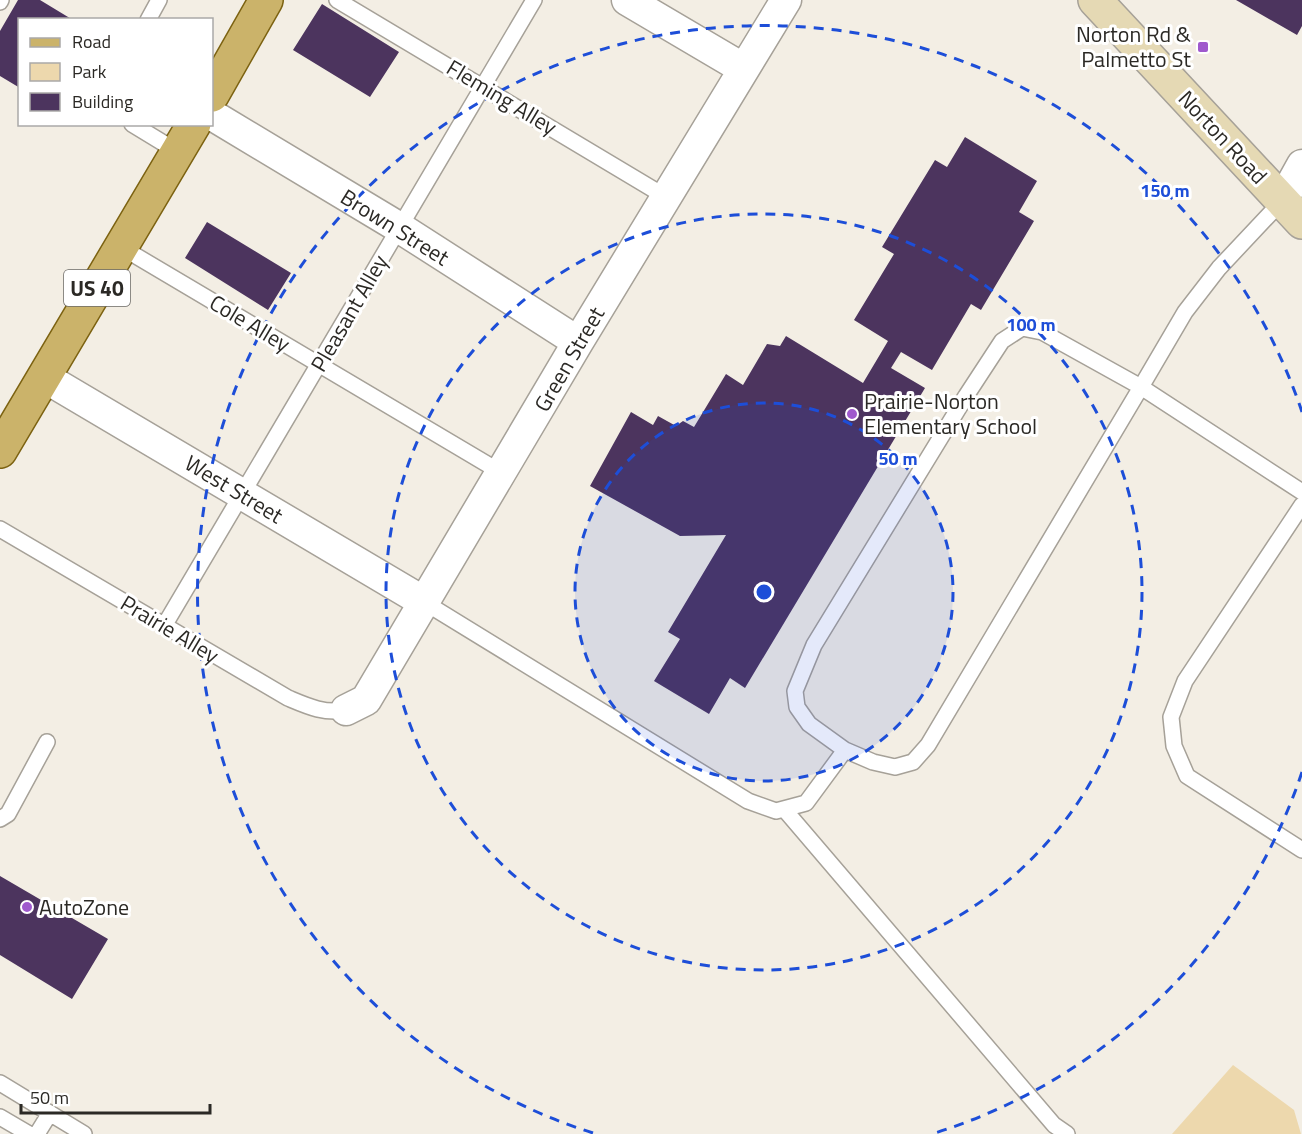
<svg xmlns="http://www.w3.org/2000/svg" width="1302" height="1134" font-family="'Titillium Web',sans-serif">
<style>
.green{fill:#edd8ad}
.building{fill:#4c345e}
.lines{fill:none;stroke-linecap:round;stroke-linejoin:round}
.service-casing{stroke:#a6a198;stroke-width:18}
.minor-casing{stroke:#a6a198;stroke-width:33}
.secondary-casing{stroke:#a6a198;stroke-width:36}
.primary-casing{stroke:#7c6211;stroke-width:36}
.service{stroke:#fff;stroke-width:15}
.minor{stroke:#fff;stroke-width:30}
.secondary{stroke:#e5d9b4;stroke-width:33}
.primary{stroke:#cbb36a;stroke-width:33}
.ring{fill:none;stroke:#1d4ed8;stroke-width:3;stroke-dasharray:10 8}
.poi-dot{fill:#9f59cd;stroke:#fff;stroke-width:2}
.labels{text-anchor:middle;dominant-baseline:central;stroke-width:6;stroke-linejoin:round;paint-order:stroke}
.shield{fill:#fff;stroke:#6b6966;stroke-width:1.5}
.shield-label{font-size:21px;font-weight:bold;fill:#2b2925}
.poi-label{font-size:22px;fill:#2b2925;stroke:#fff;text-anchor:start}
.street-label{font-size:22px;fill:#2b2925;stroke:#fff}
.centre{fill:#1d4ed8;stroke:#fff;stroke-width:3}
.ring-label{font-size:18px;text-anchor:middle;font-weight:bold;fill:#1d4ed8;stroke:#fff;stroke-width:6;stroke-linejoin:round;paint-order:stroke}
</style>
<rect width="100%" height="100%" fill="#f3eee4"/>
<path class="green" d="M1233,1065L1294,1110L1301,1134H1172Z"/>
<path class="building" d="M18,0H40L73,20H20V88L0,76V31Z
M1236,0H1302V26L1297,35Z
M322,4L399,52L370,97L293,50Z
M965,137L1037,181L1019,212L1034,221L981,310L971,304L932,370L901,352L891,368L925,388L745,688L730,678L709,714L654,681L680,639L668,632L726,535L680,536L590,486L631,412L653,425L658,416L676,426L683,421L694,427L726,374L743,385L767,344L780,346L786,336L863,383L888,341L854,320L894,254L882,247L935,160L947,167Z
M207,222L291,273L268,310L185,258Z
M0,876L108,939L72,999L0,955Z"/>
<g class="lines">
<defs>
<path id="service" d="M337,0L666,197
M0,2L1,0
M148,20L159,0
M132,124L178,152
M1282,201L1219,268L1185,312L1141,387L1302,492
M121,247L502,473
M1022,328L1042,332L1141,387L928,745L913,762L895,767L873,762L845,750L809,724L797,707L795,691L814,645L966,396L1002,341Z
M1302,505L1185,681L1171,717L1174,746L1187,776L1302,850
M0,529L288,698C307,706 324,714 346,710
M424,602L748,801L776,811L806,803L845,750
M164,626L534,0
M784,809L1054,1125L1067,1134
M0,819L8,814L47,742
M0,1083L84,1134
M0,1117L29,1134
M37,1134L50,1113"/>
<path id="minor" d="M627,0L744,69
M212,115L400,228L578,342
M1282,201L1302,165
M44,377L424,602
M346,710L366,700L578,342L786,0"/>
<path id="secondary" d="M1095,0L1302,222"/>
<path id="primary" d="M212,95L266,0
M0,451L194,124"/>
</defs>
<use href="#service" class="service-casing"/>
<use href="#minor" class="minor-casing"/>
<use href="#secondary" class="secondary-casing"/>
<use href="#primary" class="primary-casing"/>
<use href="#service" class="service"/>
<use href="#minor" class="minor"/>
<use href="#secondary" class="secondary"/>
<use href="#primary" class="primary"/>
</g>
<circle cx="764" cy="592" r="189" fill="#1d4ed8" fill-opacity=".12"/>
<g class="ring">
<circle cx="764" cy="592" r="189"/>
<circle cx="764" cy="592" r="378"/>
<path d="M1302 772A567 567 0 0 1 935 1133M593 1133A567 567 0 1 1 1302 412"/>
</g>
<g class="poi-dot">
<rect x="1197" y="41" width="12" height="12" rx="3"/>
<circle cx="852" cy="414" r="6"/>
<circle cx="27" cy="907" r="6"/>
</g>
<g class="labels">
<rect class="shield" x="64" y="270" width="66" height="36" rx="4.5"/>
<g class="shield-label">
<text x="97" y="288">US 40</text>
</g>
<g class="poi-label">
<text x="1191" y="34" text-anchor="end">Norton Rd &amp;<tspan x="1191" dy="25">Palmetto St</tspan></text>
<text x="864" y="401">Prairie-Norton<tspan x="864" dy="25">Elementary School</tspan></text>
<text x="39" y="907">AutoZone</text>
</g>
<g class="street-label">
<text transform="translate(502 97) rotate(31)">Fleming Alley</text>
<text transform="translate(1223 137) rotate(47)">Norton Road</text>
<text transform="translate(395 227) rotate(32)">Brown Street</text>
<text transform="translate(349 313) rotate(-60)">Pleasant Alley</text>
<text transform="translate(250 323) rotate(31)">Cole Alley</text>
<text transform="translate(569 359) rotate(-60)">Green Street</text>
<text transform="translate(234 489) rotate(31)">West Street</text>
<text transform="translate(170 629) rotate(31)">Prairie Alley</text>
</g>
</g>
<circle cx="764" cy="592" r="9" class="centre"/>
<g class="ring-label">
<text x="1165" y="197">150 m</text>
<text x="1031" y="331">100 m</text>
<text x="898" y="465">50 m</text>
</g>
<rect x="18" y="18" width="195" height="108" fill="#ffffff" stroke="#aaa9a8" stroke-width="1.5"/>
<rect x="30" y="38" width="30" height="9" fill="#cbb36a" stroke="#aaa9a8" stroke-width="1.5"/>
<text x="72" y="48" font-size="18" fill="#2b2925">Road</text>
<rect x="30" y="63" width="30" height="18" fill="#edd8ad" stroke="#aaa9a8" stroke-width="1.5"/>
<text x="72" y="78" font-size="18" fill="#2b2925">Park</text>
<rect x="30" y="93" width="30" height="18" fill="#4c345e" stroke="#aaa9a8" stroke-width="1.5"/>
<text x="72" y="108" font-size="18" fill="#2b2925">Building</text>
<path d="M21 1104v9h189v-9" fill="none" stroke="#2b2925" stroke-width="3"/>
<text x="30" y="1104" font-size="18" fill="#2b2925" stroke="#ffffff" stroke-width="4.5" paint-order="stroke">50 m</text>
</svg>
